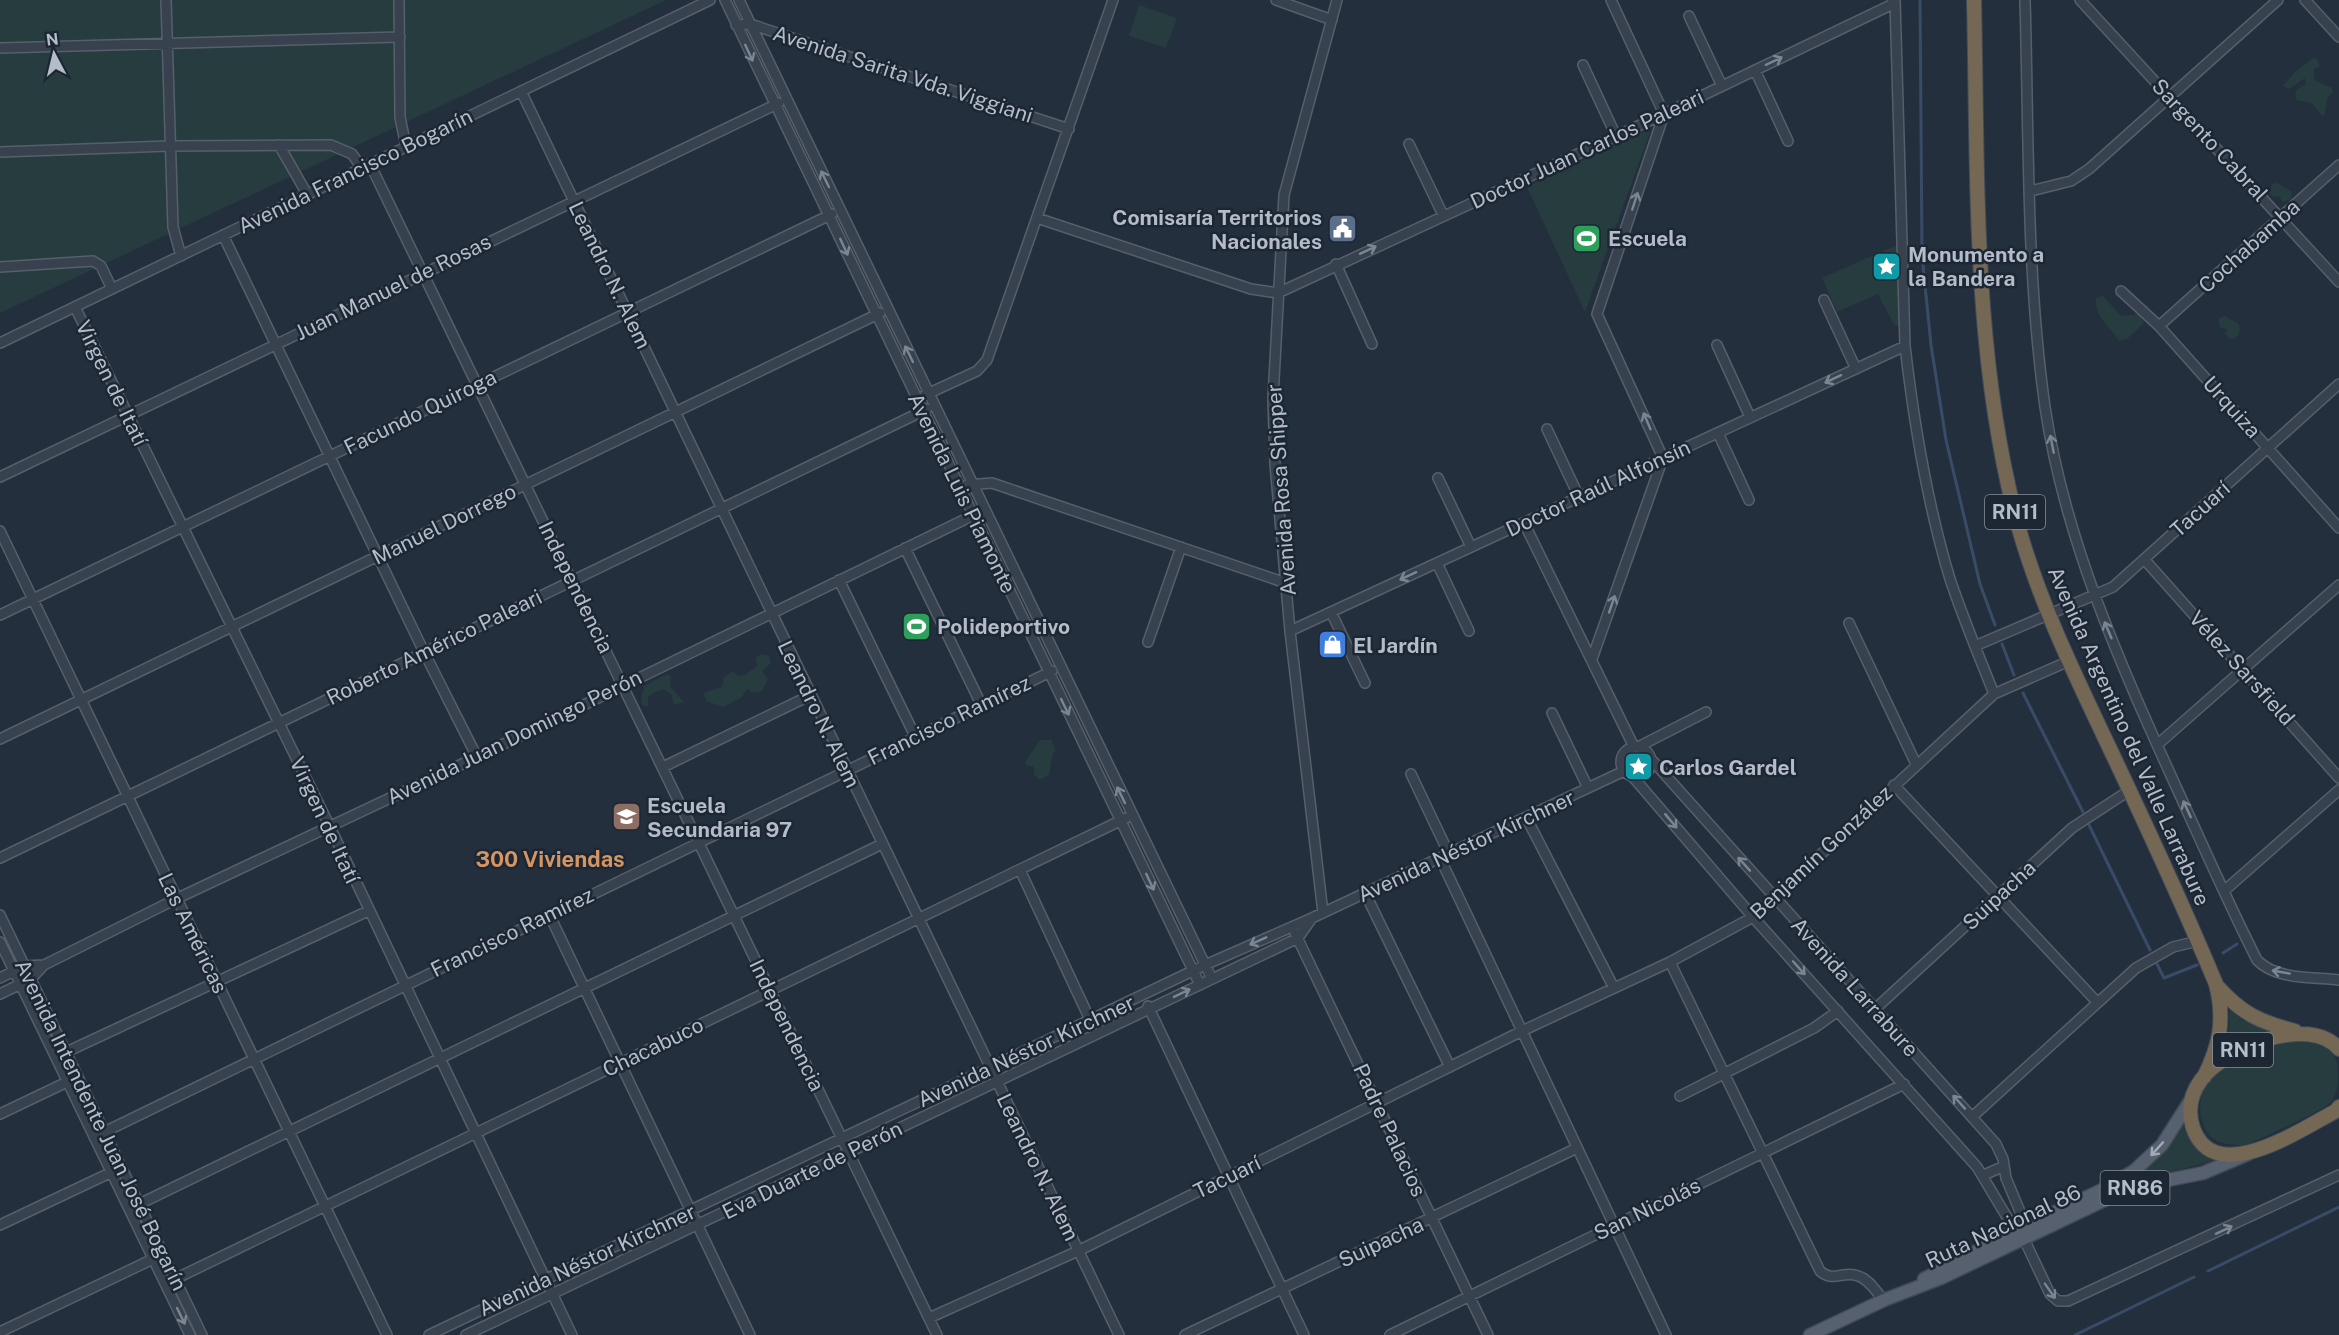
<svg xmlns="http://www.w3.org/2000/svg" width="2339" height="1335" font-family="'Public Sans',sans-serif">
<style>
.green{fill:#263c3f}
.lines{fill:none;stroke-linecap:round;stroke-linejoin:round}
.stream{stroke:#394c67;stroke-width:3}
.minor-casing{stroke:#565f6c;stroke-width:12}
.major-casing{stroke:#414a57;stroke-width:15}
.highway-casing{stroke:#434c59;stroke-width:16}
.minor{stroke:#38414e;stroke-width:9}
.major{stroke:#56606e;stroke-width:12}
.highway{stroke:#746855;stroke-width:14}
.oneway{stroke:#7c8592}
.oneway2{stroke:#a1aab7}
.labels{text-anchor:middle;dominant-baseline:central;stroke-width:5;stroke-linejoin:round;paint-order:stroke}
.shield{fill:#1d2633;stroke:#878f9c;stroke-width:1.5}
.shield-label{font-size:20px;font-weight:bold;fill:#b4bcc9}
.street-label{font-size:21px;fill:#b4bcc9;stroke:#1d2633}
.poi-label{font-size:21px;font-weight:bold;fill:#b4bcc9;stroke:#1d2633;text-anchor:start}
.neighbourhood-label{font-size:22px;font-weight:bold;fill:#d59563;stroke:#1d2633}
</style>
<rect width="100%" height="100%" fill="#242f3e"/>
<path class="green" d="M0,0H666L0,313Z
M1139,5L1177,18L1166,48L1129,36Z
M2313,58L2317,59L2320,66L2314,69V80L2332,88L2333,92L2328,97L2324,116L2321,115L2312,103L2297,100L2295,97L2296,90L2306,84L2305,78L2289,89L2283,86L2295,72Z
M1652,127L1585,312L1527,187Z
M2277,183L2292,192L2291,199L2283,202L2279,196L2273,197L2270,194L2272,184Z
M1897,245L1901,326L1894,325L1878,294L1837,312L1822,278Z
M2103,296L2121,316L2139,314L2144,323L2127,339L2119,341C2111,327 2094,317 2096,298Z
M2225,316L2239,324L2240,330L2236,338L2230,339L2225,334L2227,329L2220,328L2218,319Z
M762,654L769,656L771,663L762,671L768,679L762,691L754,693L747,689L741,698L723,707L706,701L704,693L722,687L724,677L733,671L738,676L745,675L757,666L756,658Z
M667,674L671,677L670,686L684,702L674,705L671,694L663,689L648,696V706H643L641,701L644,686Z
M1040,740H1051L1056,750L1052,756L1049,775L1039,780L1034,774V767L1026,765L1025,762Z
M1626 764a10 10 0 1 1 20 0a10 10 0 1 1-20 0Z
M2230,1009L2242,1020L2270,1029L2221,1052L2229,1030Z
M2299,1041C2315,1042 2332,1046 2337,1062C2339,1075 2339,1092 2331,1102C2322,1112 2262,1137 2247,1145C2236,1145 2225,1145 2215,1140C2199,1131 2196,1100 2206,1086C2225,1060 2269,1044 2299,1041Z
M2185,1117C2191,1144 2196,1146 2220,1158L2156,1177L2133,1180C2155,1161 2173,1143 2185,1117Z"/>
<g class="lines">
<path class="stream" d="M1920,0L1922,255L1931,345L1946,440L1980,584L1995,625
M2002,644L2014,675
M2023,693L2083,812
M2089,825L2150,950
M2223,953L2237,944
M2157,964L2164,978L2197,965
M2208,1271L2339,1207
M2075,1335L2194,1277"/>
<defs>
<path id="minor" d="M166,0L173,227L181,256
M399,0L400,117L406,147
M725,0L1200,985
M739,0L1212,979
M1276,0L1332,20
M1895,0L1905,346C1914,424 1927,503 1950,579C1963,618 1979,656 1994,694
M2025,0C2029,135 2026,273 2045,407C2065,542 2122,668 2178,791C2204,848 2229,905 2257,960C2276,980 2313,977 2339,980
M2080,0L2339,282
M2305,0L2339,37
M1689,16L1722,86
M736,25L750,24L1069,129
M0,48L400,37
M1583,65L1616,136
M1755,70L1788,141
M521,91L1119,1335
M1409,144L1443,215
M279,145L307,194
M0,152L169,146L331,145L352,154L362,168
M370,164L937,1335
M2031,191L2071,181L2089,169L2278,0
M1037,218L1251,289L1278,293L1664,114L1895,3L1892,0
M223,235L424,652L477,757
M1336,264L1372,344
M0,267L93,261L101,266L112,289
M2121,291L2159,326L2339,528
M1824,300L1856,369
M75,307L329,825L572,1335
M2159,326L2339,165
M0,343L710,0
M1717,345L1750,417
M925,395L977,371L987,360L1113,0
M1547,429L1579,497
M1718,433L1749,500
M0,477L779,103
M1438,478L1471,547
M967,485L992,483L1286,583
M1524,523L1634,747
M0,531L387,1335
M905,548L981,704
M2144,559L2339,778
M1437,563L1469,631
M839,580L915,736
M1331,612L1365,683
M0,615L832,214
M1849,623L1916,764
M1290,631L1905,346
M1148,642L1181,547
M1975,646L2113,587L2339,384
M1592,659L1663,458L1597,314L1664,114L1611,0
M1552,713L1588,788
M0,739L880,313
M2157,745L2339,585
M1621 762a15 15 0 1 1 30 0a15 15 0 1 1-30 0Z
M1638,747L1706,712
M1650,758L1996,1144L2003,1159L2006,1178L2026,1226L2024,1239L2050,1294L2058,1301H2068L2339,1175
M663,767L811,695
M1411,774L1449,854
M1633,777L1753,917L1977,1167L2017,1234
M1894,785L2097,1002
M1526,817L1614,988
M0,858L927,409
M1440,858L1666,1335
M1020,870L1092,1024
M2224,891L2339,790
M1365,893L1450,1067
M1323,913L1290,631L1275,464L1273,398L1284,195L1337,0
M549,914L750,1335
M0,915L202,1335
M1295,933L1488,1335
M0,942L190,1335
M1670,962L1820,1271C1833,1283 1844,1270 1858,1276C1869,1279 1876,1292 1884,1300
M0,978L24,966L44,965
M0,994L31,979L44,965L176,899L477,757L984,510
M1148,1006L1304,1335
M1875,1009L2072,828L2130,790
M60,1055L368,911
M1680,1096L1814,1028L1838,1011
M0,1114L67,1082
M1972,1117L2136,968L2173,947L2198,941
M94,1137L1052,671
M1984,1175L2004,1166
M129,1209L882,844
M0,1225L114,1171
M175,1279L1126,818
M929,1318L1078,1251L1522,1031L1670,962L1753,917L1994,694L2069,661
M0,1332L153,1259
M429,1335L1205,965L1312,918L1624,771
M466,1335L1298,938L1312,918
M1185,1335L1577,1148
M1390,1335L1904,1084"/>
<path id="major" d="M1924,1279L2013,1232L2102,1190L2134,1171L2162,1145L2190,1101
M1810,1335L1884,1300L1941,1278L2115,1195L2158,1182L2203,1173L2248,1154"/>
<path id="highway" d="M1974,0C1978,176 1972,358 2019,529C2041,606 2076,677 2110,749C2147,827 2183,905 2216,984C2225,1019 2220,1045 2204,1077
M2217,986C2242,1014 2260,1022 2295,1031
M2339,1049C2309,1013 2223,1049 2201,1080C2190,1095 2187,1110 2193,1128C2215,1189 2301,1129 2336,1111L2339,1107"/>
</defs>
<use href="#minor" class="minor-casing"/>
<use href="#major" class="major-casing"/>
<use href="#highway" class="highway-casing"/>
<use href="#minor" class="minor"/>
<use href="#major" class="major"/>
<use href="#highway" class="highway"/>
</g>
<defs><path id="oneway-shaft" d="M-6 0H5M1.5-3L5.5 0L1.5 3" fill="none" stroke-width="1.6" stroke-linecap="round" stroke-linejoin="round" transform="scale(1.5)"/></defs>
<g class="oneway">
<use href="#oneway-shaft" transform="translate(749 53) rotate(65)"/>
<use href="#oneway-shaft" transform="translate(1774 61) rotate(-25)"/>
<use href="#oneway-shaft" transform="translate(825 179) rotate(-116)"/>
<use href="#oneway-shaft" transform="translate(1635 201) rotate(-72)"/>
<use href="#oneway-shaft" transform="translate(844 247) rotate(65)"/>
<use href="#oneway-shaft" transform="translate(1368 250) rotate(-25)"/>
<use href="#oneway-shaft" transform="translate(909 354) rotate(-116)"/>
<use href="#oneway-shaft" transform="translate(1833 379) rotate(155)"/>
<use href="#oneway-shaft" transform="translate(1647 421) rotate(-113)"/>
<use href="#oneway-shaft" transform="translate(2052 444) rotate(-101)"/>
<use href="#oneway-shaft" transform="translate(1408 576) rotate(155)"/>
<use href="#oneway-shaft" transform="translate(1612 604) rotate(-71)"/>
<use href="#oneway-shaft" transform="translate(2108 630) rotate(-113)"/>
<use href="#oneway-shaft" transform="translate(1065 707) rotate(64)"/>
<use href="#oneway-shaft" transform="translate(1121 795) rotate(-116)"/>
<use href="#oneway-shaft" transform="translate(2187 809) rotate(-115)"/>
<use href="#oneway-shaft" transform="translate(1671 821) rotate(50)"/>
<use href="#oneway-shaft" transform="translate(1744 864) rotate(-132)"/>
<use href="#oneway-shaft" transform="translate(1150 882) rotate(65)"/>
<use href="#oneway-shaft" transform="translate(1258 941) rotate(156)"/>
<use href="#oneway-shaft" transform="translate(1799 968) rotate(48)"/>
<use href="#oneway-shaft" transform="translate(2281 972) rotate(-170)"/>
<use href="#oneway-shaft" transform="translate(1182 993) rotate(-26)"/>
<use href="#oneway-shaft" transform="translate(1959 1102) rotate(-132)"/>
<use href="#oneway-shaft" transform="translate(2224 1230) rotate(-25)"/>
<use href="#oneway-shaft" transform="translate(2050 1291) rotate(55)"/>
<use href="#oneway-shaft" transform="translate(181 1316) rotate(64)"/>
</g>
<use class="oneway2" href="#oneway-shaft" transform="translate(2157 1149) rotate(132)"/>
<defs>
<symbol id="civic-square" viewBox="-11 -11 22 22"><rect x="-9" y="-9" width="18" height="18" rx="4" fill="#5c6f8a" stroke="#1d2633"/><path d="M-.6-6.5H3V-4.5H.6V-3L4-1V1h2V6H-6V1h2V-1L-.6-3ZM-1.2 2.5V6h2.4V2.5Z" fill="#fff"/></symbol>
<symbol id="stadium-square" viewBox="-11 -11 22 22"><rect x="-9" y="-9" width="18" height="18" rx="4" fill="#2e9e5b" stroke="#1d2633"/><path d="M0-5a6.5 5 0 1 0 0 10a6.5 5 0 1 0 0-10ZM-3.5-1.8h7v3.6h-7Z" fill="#fff"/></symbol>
<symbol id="sight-square" viewBox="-11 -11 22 22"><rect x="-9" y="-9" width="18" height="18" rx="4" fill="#0f9aa8" stroke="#1d2633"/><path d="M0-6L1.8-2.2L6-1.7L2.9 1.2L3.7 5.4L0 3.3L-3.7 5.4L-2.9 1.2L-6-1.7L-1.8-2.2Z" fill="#fff"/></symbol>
<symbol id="shop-square" viewBox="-11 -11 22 22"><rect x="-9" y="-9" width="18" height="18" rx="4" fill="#3f7fe0" stroke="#1d2633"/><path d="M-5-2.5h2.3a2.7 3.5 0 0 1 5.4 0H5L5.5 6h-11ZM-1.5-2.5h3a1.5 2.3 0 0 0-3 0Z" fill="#fff"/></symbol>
<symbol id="school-square" viewBox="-11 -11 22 22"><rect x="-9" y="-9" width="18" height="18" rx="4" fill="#8d6e63" stroke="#1d2633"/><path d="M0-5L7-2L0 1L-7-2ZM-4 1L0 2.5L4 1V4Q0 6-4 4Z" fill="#fff"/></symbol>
</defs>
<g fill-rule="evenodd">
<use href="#civic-square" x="1326" y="212" width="33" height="33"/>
<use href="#stadium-square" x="1570" y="222" width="33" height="33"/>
<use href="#sight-square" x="1870" y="250" width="33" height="33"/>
<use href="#stadium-square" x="900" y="610" width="33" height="33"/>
<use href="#shop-square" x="1316" y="628" width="33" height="33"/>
<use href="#sight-square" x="1622" y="750" width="33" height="33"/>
<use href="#school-square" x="610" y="800" width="33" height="33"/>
</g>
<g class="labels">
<g class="shield">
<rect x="1985" y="495" width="60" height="34" rx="4.5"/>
<rect x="2213" y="1033" width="60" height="34" rx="4.5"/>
<rect x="2100.5" y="1171" width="69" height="34" rx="4.5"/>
</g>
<g class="shield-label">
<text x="2015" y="512">RN11</text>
<text x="2243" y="1050">RN11</text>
<text x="2135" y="1188">RN86</text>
</g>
<g class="street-label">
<text transform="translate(903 74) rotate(18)">Avenida Sarita Vda. Viggiani</text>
<text transform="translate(2210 140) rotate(47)">Sargento Cabral</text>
<text transform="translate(1587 149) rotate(-25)">Doctor Juan Carlos Paleari</text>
<text transform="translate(355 171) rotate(-26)">Avenida Francisco Bogarín</text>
<text transform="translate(2249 246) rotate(-42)">Cochabamba</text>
<text transform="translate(610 275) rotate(64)">Leandro N. Alem</text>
<text transform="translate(393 287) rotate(-26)">Juan Manuel de Rosas</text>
<text transform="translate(112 383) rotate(64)">Virgen de Itatí</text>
<text transform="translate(2232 407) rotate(48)">Urquiza</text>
<text transform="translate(420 412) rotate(-26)">Facundo Quiroga</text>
<text transform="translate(1598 488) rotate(-25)">Doctor Raúl Alfonsín</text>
<text transform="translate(1281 490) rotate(-94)">Avenida Rosa Shipper</text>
<text transform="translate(962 493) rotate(64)">Avenida Luis Piamonte</text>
<text transform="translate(2200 509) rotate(-42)">Tacuarí</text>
<text transform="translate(444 524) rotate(-26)">Manuel Dorrego</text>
<text transform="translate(576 587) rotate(64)">Independencia</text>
<text transform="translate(434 647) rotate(-26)">Roberto Américo Paleari</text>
<text transform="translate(2242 668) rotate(48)">Vélez Sarsfield</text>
<text transform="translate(819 714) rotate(64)">Leandro N. Alem</text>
<text transform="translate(949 720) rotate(-26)">Francisco Ramírez</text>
<text transform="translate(2129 736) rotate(66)">Avenida Argentino del Valle Larrabure</text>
<text transform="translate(514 737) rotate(-26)">Avenida Juan Domingo Perón</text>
<text transform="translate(325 820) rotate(65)">Virgen de Itatí</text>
<text transform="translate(1466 846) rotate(-25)">Avenida Néstor Kirchner</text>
<text transform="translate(1821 852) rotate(-43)">Benjamín González</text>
<text transform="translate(1999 895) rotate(-43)">Suipacha</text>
<text transform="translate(512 932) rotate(-26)">Francisco Ramírez</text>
<text transform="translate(193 933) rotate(64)">Las Américas</text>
<text transform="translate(1855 987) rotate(48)">Avenida Larrabure</text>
<text transform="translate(787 1025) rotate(64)">Independencia</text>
<text transform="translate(653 1047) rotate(-26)">Chacabuco</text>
<text transform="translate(1026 1051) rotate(-25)">Avenida Néstor Kirchner</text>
<text transform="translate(101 1125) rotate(64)">Avenida Intendente Juan José Bogarín</text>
<text transform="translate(1390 1130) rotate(65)">Padre Palacios</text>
<text transform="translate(1038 1167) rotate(64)">Leandro N. Alem</text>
<text transform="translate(812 1170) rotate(-26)">Eva Duarte de Perón</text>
<text transform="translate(1227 1177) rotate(-26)">Tacuarí</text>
<text transform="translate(1647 1209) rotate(-26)">San Nicolás</text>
<text transform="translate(2003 1226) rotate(-25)">Ruta Nacional 86</text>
<text transform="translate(1381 1242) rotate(-25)">Suipacha</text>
<text transform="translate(587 1260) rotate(-25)">Avenida Néstor Kirchner</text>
</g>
<g class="poi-label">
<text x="1322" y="217" text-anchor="end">Comisaría Territorios<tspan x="1322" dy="24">Nacionales</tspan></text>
<text x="1608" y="238">Escuela</text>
<text x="1908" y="254">Monumento a<tspan x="1908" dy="24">la Bandera</tspan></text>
<text x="937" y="626">Polideportivo</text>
<text x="1353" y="645">El Jardín</text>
<text x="1659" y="767">Carlos Gardel</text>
<text x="647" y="805">Escuela<tspan x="647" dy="24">Secundaria 97</tspan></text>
</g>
<g class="neighbourhood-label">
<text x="550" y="859">300 Viviendas</text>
</g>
</g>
<g transform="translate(54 54) rotate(353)" stroke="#1d2633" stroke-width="4.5" paint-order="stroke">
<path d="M0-4.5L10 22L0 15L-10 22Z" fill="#b4bcc9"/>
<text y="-9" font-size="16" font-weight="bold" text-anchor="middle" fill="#b4bcc9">N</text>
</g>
</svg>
